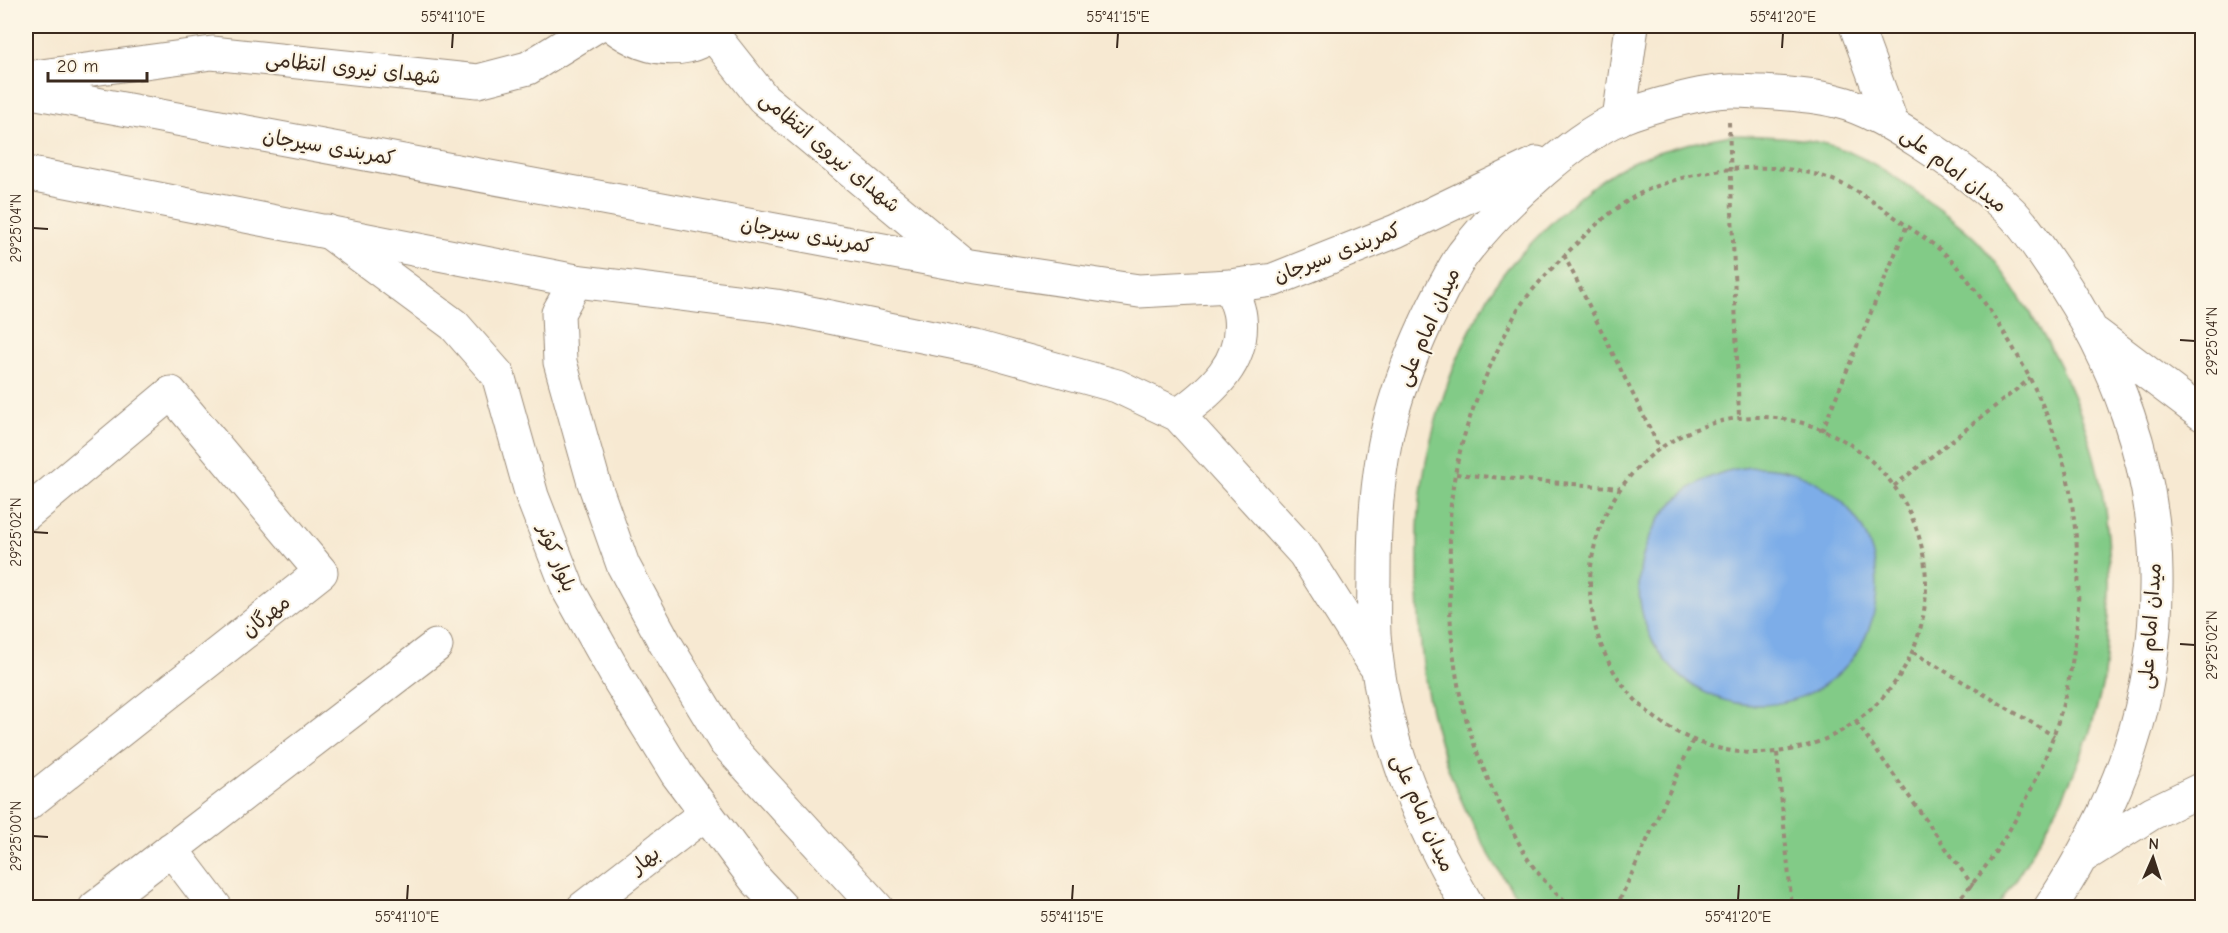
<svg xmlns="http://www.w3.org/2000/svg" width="2228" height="933" font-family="'Comic Neue','Playpen Sans Arabic',sans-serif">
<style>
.green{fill:#82cb87;stroke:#5e7a52;stroke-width:1.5}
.water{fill:#7dade8;stroke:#5c6c83;stroke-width:1.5}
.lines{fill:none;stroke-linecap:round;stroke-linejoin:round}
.street-casing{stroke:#998a78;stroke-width:35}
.secondary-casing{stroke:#998a78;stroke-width:35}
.primary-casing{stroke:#998a78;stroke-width:35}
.highway-casing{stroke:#998a78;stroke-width:35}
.path{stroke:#998a78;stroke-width:4;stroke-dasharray:4.5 4.5;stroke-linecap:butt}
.street{stroke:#fff;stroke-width:33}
.secondary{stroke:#fff;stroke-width:33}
.primary{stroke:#fff;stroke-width:33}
.highway{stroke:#fff;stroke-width:33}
.ticks{fill:none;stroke:#3b2a1e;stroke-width:2}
.labels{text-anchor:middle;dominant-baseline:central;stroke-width:4.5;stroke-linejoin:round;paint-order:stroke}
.street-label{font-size:20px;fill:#3b2a1e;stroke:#fcf5e5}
.neatline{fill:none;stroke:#3b2a1e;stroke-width:2}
.ticks-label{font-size:15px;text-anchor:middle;fill:#3b2a1e}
</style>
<rect width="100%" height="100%" fill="#fcf5e5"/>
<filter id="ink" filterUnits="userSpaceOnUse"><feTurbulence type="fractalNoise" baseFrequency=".0167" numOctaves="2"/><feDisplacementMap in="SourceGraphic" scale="12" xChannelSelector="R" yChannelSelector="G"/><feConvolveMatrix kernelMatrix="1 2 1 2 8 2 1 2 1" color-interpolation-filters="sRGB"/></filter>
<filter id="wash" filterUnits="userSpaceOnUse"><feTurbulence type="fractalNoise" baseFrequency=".008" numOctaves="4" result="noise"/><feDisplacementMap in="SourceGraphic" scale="24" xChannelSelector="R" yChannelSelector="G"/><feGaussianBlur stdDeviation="1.35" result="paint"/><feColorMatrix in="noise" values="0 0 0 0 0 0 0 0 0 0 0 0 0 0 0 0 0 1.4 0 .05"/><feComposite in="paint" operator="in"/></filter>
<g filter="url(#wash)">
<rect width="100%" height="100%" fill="#f7e9d2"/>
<path class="green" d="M1731,135C1762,136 1795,136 1826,144C1863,154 1897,177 1927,200C1945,214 1966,228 1981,245C1996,260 2008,280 2020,298C2089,400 2119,508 2108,631C2107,649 2106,668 2102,686C2085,768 2043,839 1997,907L1526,908C1506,885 1491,859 1477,832C1431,747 1418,670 1418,575C1418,554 1417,533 1419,512C1425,436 1455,348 1496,284C1509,263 1530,245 1547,227C1573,201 1604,173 1639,159C1668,147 1700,141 1731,135Z"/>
<path class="water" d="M1639 586a119 119 0 1 1 238 0a119 119 0 1 1-238 0Z"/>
</g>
<g filter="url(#ink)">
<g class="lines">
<defs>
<path id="street" d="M327,231L454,325L498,375L532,496L569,591L619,680L677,774L755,879L782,908
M576,281L558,313L560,362L594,483L623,565L665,643L725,742L877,908
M26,514L171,393L321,572L26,805
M171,849L216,908
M95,908L436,646
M583,908L706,813"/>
<path id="secondary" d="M613,26C634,42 660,52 688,46C696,44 705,39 714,36
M716,26L714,36L763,98L964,265
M26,78L212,53L478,81L528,68L596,26"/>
<path id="primary" d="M1856,26L1892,124
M1619,119L1632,26"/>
<path id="highway" d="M26,91L964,265L1139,291L1230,286L1273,280L1396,231L1537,163
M26,173L576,281L776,306L976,347L1117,386L1178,415L1304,553L1374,664
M2096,334L2202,414
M1178,415C1212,391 1245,362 1240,317C1239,306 1233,295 1230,286
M2085,855L2152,813L2202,789
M1469,908C1417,820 1382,736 1374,634C1373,613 1374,592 1374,571C1374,515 1378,460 1394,406C1406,365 1423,327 1442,290C1449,278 1455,265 1463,254C1486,224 1514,196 1543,171C1566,151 1592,130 1620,118C1647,107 1703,91 1732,91C1742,91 1753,92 1763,92C1787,94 1813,95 1836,101C1866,108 1895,126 1920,142C1952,162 1984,186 2011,212C2028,229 2041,251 2055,271C2116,360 2155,465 2156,574C2158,701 2119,803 2050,908"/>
</defs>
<use href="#street" class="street-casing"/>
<use href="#secondary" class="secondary-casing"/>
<use href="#primary" class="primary-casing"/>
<use href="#highway" class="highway-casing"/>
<path class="path" d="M1729,122L1739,418
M1564,255L1660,449
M1590 585a168 168 0 1 1 336 0a168 168 0 1 1-336 0Z
M1822,431L1907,225
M1456,474L1620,488
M1894,486L2031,378
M1913,652L2054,736
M1856,722L1973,886
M1777,753L1792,908
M1571,908C1560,897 1548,886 1539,874C1527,860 1518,842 1510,825C1482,772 1461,718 1454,658C1448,614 1450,570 1450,527C1450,464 1473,402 1499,347C1507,331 1515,312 1526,298C1538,283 1551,269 1564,256C1590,230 1618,202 1652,188C1702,168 1766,161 1818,175C1851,184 1880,206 1907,226C1925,238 1944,251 1958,267C1968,279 1977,293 1986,305C2020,355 2047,406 2064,464C2069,482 2072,501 2074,520C2089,632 2066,736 2007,834C1990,861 1974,885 1950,908
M1616,908L1693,740"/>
<use href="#street" class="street"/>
<use href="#secondary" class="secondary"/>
<use href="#primary" class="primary"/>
<use href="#highway" class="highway"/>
</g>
</g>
<path class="ticks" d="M452,48L453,33M1117,48L1118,33M1782,48L1783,33M33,228L48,229M2180,340L2195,341M33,532L48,533M2180,644L2195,645M33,836L48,837M407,900L408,885M1072,900L1073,885M1738,900L1739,885"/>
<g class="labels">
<g class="street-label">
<text transform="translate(353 68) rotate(6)">شهدای نیروی انتظامی</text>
<text transform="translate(329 147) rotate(10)">کمربندی سیرجان</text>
<text transform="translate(830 152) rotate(40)">شهدای نیروی انتظامی</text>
<text transform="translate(1954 170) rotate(37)">میدان امام علی</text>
<text transform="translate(807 235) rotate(10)">کمربندی سیرجان</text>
<text transform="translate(1337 253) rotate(-21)">کمربندی سیرجان</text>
<text transform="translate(1428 327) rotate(-66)">میدان امام علی</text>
<text transform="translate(557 558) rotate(68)">بلوار کوثر</text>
<text transform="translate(266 616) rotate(-38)">مهرگان</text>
<text transform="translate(2150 626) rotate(-86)">میدان امام علی</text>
<text transform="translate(1423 813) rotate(66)">میدان امام علی</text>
<text transform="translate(645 860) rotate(-38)">بهار</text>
</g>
</g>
<rect width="2228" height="933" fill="none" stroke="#fcf5e5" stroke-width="66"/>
<g transform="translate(2153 858) rotate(3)" stroke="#fcf5e5" stroke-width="4.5" paint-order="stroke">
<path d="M0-4.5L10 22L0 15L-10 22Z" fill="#3b2a1e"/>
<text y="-9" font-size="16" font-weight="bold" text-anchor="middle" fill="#3b2a1e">N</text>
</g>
<path d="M48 72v9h99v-9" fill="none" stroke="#3b2a1e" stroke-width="3"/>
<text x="57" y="72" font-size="18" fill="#3b2a1e" stroke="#fcf5e5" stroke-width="4.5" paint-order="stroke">20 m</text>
<rect x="33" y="33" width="2162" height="867" class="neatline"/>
<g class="ticks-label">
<text x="453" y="22">55°41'10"E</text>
<text x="1118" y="22">55°41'15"E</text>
<text x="1783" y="22">55°41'20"E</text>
<text transform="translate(16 228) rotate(-90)" y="5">29°25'04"N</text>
<text transform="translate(2212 341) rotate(-90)" y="5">29°25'04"N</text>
<text transform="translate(16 532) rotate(-90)" y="5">29°25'02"N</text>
<text transform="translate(2212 645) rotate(-90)" y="5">29°25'02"N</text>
<text transform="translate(16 836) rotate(-90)" y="5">29°25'00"N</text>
<text x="407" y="922">55°41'10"E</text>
<text x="1072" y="922">55°41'15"E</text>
<text x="1738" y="922">55°41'20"E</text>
</g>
</svg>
